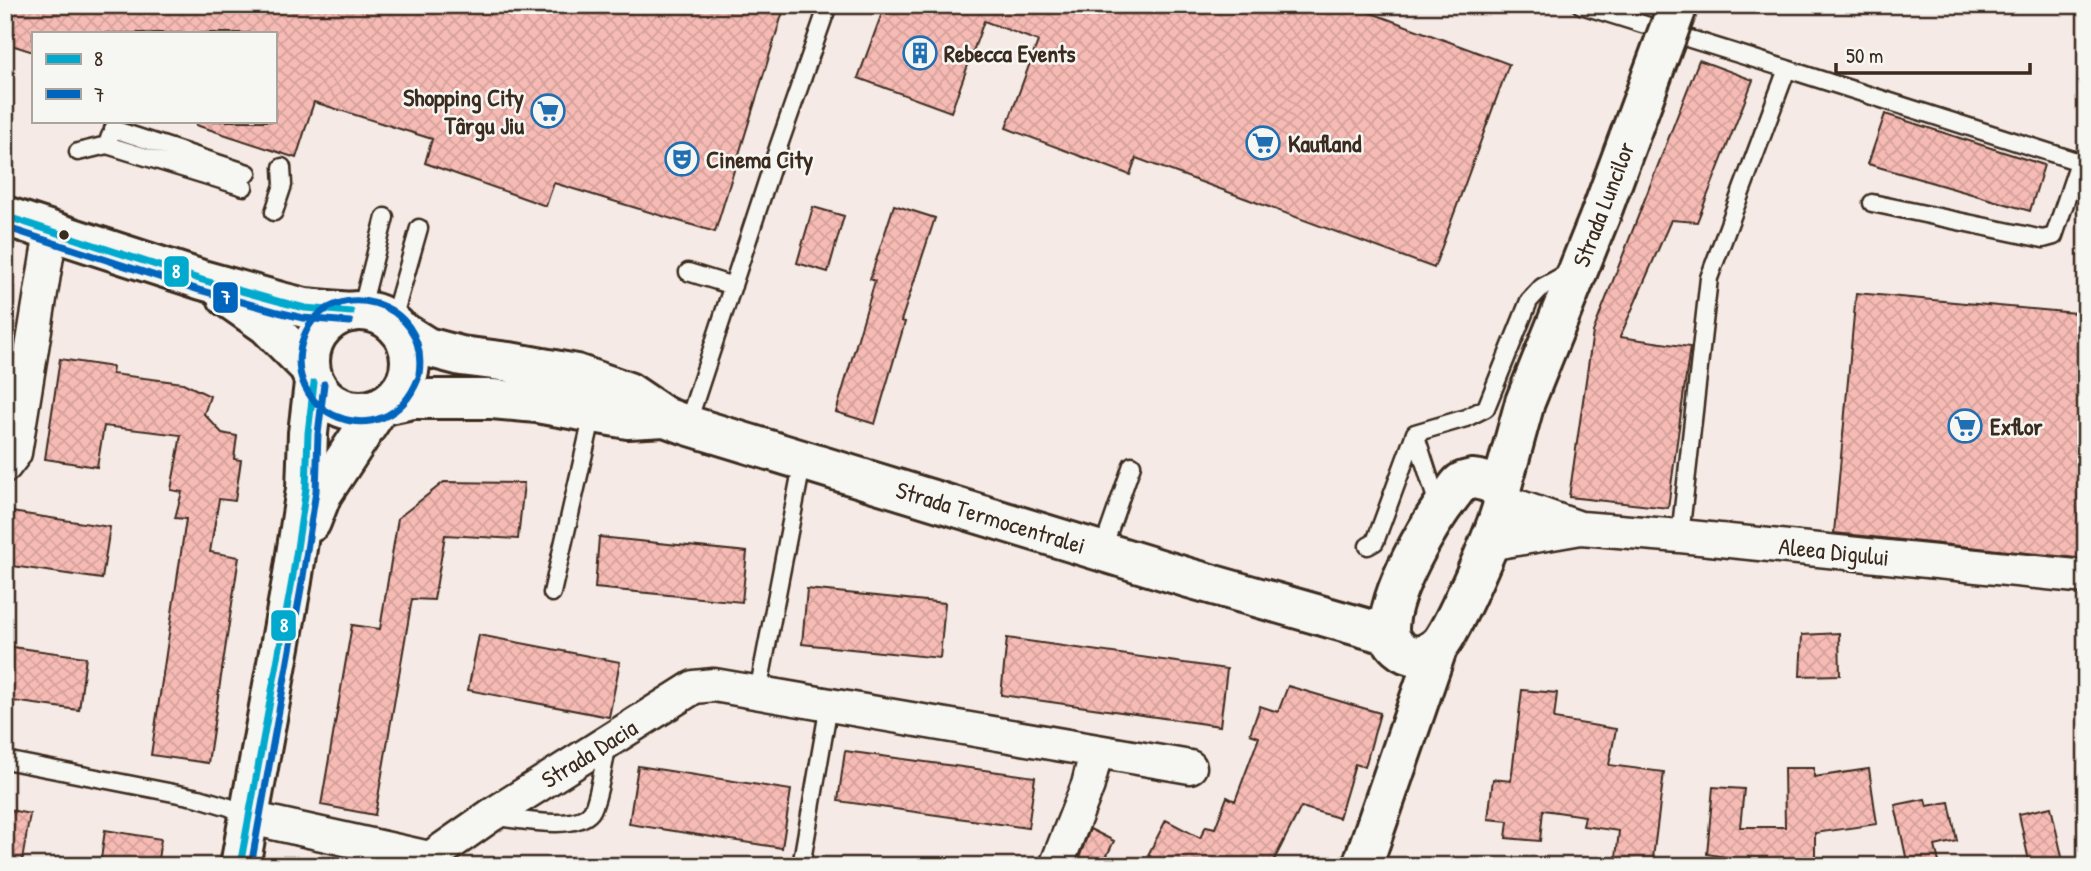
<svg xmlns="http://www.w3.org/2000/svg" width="2091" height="871" font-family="'Patrick Hand',sans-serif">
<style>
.building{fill:url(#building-cross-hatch);stroke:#3b2a1e;stroke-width:2}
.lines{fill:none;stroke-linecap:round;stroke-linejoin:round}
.service-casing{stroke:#3b2a1e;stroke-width:21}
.minor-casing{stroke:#3b2a1e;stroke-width:37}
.tertiary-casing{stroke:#3b2a1e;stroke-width:44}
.secondary-casing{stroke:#3b2a1e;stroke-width:44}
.service{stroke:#f6f6f2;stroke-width:16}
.minor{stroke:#f6f6f2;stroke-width:32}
.tertiary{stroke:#f6f6f2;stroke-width:38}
.secondary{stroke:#f6f6f2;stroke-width:38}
.secondary-bridge-casing{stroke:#3b2a1e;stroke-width:44;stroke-linecap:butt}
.secondary-bridge{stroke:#f6f6f2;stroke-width:38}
.bus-1-casing{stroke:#f6f6f2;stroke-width:12}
.bus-2-casing{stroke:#f6f6f2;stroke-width:12}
.bus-1{stroke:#00a9ce;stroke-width:7}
.bus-2{stroke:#0065bd;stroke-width:7}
.bus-dot{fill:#3b2a1e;stroke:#f6f6f2;stroke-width:2.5}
.labels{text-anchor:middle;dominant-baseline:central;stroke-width:5;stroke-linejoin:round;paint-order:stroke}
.poi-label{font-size:24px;font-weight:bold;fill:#3b2a1e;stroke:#f6f6f2;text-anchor:start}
.street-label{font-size:24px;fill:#3b2a1e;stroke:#f6f6f2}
.line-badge{stroke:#f6f6f2;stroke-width:2.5}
.badge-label{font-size:19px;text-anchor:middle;font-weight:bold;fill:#fff}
</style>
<defs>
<pattern id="building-cross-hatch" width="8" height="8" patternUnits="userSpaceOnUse" patternTransform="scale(1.75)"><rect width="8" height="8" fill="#f7bbb5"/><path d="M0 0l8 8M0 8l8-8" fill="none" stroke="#d5a19b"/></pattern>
</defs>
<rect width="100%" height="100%" fill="#f6eae6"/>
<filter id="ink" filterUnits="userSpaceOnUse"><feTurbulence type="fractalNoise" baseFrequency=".0143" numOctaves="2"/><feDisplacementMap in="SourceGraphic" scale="14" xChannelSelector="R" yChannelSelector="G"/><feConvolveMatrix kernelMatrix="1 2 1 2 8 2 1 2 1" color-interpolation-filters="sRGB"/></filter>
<g filter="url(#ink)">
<path class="building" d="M5,5H785L715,232L554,183L546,206L425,163L432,139L314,102L296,158L196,125L197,121H275V33H33V52L5,43Z
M885,5H1350L1509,64L1434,268L1136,158L1130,175L1006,128L1038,41L984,21L951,112L858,78Z
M1699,60L1753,80L1697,222L1671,220L1620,337L1690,347L1668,508L1569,497L1593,332Z
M1885,114L2044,165L2030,211L1868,164Z
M894,205L935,218L901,321L905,322L875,424L836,412L875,281L870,279Z
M813,207L844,216L828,272L797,263Z
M1856,293L2086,314V559L1834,533Z
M60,359L113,367L112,374L183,383L210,396L204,414L222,433L237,436L234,459L241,460L235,501L219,499L210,552L239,557L208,763L151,755L186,519L175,518L182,492L171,490L181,435L104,426L97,467L45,459Z
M444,482L524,483L518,539L445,535L434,600L412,599L375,815L321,805L352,625L380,629L398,518Z
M5,511L110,527L102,579L5,565Z
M599,537L747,552L742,602L595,588Z
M807,589L945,603L940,658L802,644Z
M1839,633L1840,675L1800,676L1802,635Z
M479,635L620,662L609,717L468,690Z
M1007,638L1227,669L1220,726L1001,695Z
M5,646L86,657L79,710L5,700Z
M1288,686L1380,713L1365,767L1355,764L1339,818L1301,807L1271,866H1145L1150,856L1148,855L1166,820L1200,838L1206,826L1215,828L1227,797L1235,801L1259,737L1250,734L1260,706L1278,712Z
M1522,690L1557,693L1554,719L1616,729L1609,765L1664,772L1652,866H1615L1619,831L1583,826L1585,816L1543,810L1540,841L1506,838L1508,821L1488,819L1493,779L1511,781Z
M845,751L1035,777L1028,828L838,801Z
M638,766L791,790L782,848L629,824Z
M1784,768H1814V777L1869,769L1877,824L1815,833V866H1755V862L1707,854L1713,787L1744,789L1740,827H1785Z
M1925,799L1927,806L1949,802L1957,841L1935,846L1940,866H1908L1895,805Z
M2051,807L2064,866H2030L2019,814Z
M5,809L30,814L21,866H5Z
M1090,829L1114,841L1102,866H1076Z
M105,830L161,839L157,866H100Z"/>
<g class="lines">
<defs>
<path id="service" d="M1581,5L1787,69
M113,129L248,173
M107,145L244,187
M78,152L107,145L110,136
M1872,203L2043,239L2054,236L2079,162
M274,212L283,185L282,167
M688,272L733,286
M361,311L385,217
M392,323L419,228
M687,425L779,145L828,5
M1415,433L1466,418L1486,408L1529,301L1542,287L1571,271
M1415,433L1439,508
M1680,536L1709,278L1787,69L2086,164
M1368,546L1375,542L1415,433
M1102,551L1132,465
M552,593L593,414
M758,692L803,460
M5,760L199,798L229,807L250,818
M496,817C519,819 575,832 591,812C598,803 605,757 608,743
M801,866L829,705"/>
<path id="minor" d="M5,466L15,453L51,231
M1503,501L1580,528
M1488,544L1581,528L1680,536L2086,577
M250,818L430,858L490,816L694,687L714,685L1190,767
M1056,866L1088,785L1096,752"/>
<path id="tertiary" d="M5,216L202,280L281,302L305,308L351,312
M227,297L267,325L310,368"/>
<path id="secondary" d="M310 361a50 50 0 1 1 100 0a50 50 0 1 1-100 0Z
M400,330L427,347L461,356L509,362L576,374L628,392L665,417L687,425L1189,578L1390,635
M389,404L413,399H492L537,403L628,419L665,417
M1472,479C1485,480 1504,486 1503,502C1501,522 1453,628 1440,644C1435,649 1424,656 1417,656C1403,655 1389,644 1389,629C1389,591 1429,523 1452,494C1455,491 1458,484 1462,482C1465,480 1469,480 1472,479Z
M1500,493L1525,402L1600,216
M311,522L322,494L378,409
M240,866L292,581L306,489L308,433L314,383
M1362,866L1438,646"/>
</defs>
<use href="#service" class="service-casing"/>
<use href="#minor" class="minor-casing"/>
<use href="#tertiary" class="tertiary-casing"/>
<use href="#secondary" class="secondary-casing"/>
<use href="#service" class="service"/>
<use href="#minor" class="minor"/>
<use href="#tertiary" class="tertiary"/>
<use href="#secondary" class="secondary"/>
<defs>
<path id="secondary-bridge" d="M1600,216L1678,5"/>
</defs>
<use href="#secondary-bridge" class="secondary-bridge-casing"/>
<use href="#secondary-bridge" class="secondary-bridge"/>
<defs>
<path id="bus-1" d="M5,216L202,280L281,302L305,308L351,312
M240,866L292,581L306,489L308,433L314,383"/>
<path id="bus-2" d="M5,227L199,290L278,312L303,318L350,322
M418,379C386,460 275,414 304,336C328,275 430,297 419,374
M251,866L302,583L316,491L318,434L324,384"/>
</defs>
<use href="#bus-1" class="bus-1-casing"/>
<use href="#bus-2" class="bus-2-casing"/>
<use href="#bus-1" class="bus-1"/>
<use href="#bus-2" class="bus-2"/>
</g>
</g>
<defs>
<symbol id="building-ring" viewBox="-11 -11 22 22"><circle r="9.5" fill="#f6f6f2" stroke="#1f6fb2" stroke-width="1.5"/><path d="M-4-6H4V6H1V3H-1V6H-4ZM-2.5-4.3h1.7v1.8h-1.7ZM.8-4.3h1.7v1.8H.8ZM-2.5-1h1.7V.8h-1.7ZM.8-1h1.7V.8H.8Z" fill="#1f6fb2"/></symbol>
<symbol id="supermarket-ring" viewBox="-11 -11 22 22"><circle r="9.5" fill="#f6f6f2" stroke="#1f6fb2" stroke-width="1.5"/><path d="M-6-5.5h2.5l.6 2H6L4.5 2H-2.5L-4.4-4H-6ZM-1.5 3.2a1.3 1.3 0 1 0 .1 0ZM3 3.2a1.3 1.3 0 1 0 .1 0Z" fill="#1f6fb2"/></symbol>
<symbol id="theatre-ring" viewBox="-11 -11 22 22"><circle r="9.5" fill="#f6f6f2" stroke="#1f6fb2" stroke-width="1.5"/><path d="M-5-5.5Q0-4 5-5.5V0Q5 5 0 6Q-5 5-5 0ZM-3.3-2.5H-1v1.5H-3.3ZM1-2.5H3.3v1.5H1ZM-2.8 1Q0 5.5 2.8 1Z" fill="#1f6fb2"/></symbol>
</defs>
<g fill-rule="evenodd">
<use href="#building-ring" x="901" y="34" width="38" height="38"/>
<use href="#supermarket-ring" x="529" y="92" width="38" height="38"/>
<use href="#supermarket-ring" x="1244" y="124" width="38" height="38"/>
<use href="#theatre-ring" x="663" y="140" width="38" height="38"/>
<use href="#supermarket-ring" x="1946" y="407" width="38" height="38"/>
</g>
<circle class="bus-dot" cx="64" cy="235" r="6"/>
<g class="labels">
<g class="poi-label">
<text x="944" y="53">Rebecca Events</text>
<text x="524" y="97" text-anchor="end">Shopping City<tspan x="524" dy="28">Târgu Jiu</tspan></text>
<text x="1288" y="143">Kaufland</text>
<text x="706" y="159">Cinema City</text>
<text x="1990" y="426">Exflor</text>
</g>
<g class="street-label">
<text transform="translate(1603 204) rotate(-69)">Strada Luncilor</text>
<text transform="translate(991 517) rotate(17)">Strada Termocentralei</text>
<text transform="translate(1834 551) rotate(6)">Aleea Digului</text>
<text transform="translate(589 753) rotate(-32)">Strada Dacia</text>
</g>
</g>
<g class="line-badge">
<rect x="163" y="255" width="27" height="33" rx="7" fill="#00a9ce"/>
<rect x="212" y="281" width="27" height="33" rx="7" fill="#0065bd"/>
<rect x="270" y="609" width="27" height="33" rx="7" fill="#00a9ce"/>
</g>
<g class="badge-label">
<text x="176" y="278">8</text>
<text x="226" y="304">7</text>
<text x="284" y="632">8</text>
</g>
<rect width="2091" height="871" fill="none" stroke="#f6f6f2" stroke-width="28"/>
<rect x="14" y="14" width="2063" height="843" fill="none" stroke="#3b2a1e" stroke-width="2.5" filter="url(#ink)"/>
<rect x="32" y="32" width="245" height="91" fill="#f6f6f2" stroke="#aba49d" stroke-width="2"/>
<rect x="46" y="54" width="35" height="10" fill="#00a9ce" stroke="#aba49d" stroke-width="2"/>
<text x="94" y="66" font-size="21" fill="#3b2a1e">8</text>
<rect x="46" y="89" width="35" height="10" fill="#0065bd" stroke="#aba49d" stroke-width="2"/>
<text x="94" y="102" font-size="21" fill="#3b2a1e">7</text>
<path d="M1836 63v10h194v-10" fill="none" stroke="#3b2a1e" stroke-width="3.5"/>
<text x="1846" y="63" font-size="21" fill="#3b2a1e" stroke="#f6f6f2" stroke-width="5" paint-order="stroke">50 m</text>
</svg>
